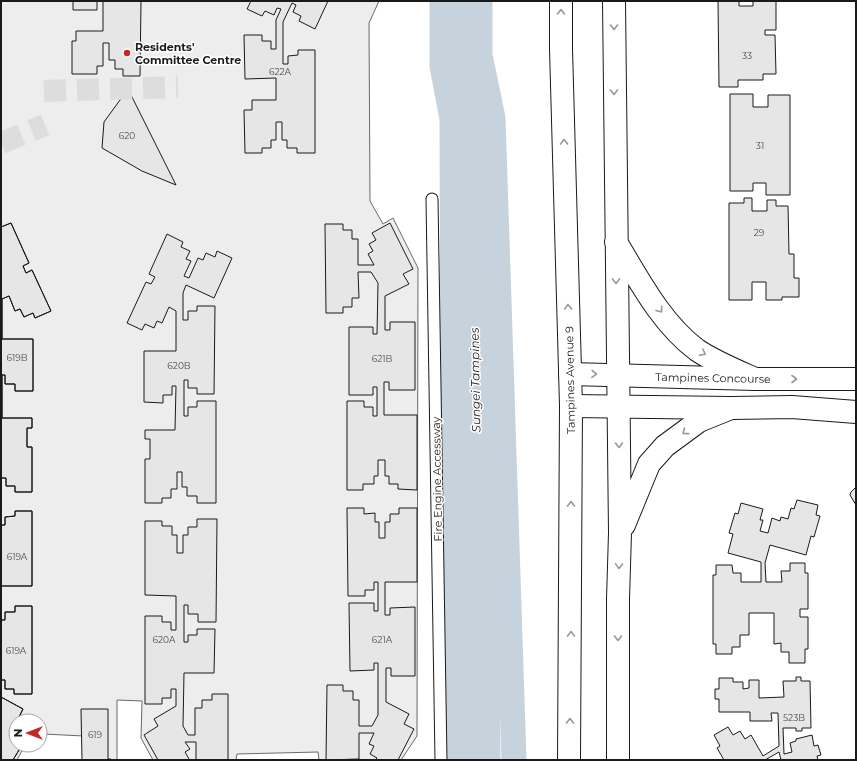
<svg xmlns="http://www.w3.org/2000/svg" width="857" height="761" font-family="Montserrat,sans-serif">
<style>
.parking{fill:#ededed;stroke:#6a6a6a}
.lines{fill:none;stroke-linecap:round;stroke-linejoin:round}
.canal{stroke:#c6d2dc;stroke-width:25}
.river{stroke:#c6d2dc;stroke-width:43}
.building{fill:#e6e6e6;stroke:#1a1a1a}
.minor-tunnel{stroke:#ddd;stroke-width:22;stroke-dasharray:22 11;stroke-linecap:butt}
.service-casing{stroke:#1a1a1a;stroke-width:13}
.minor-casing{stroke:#1a1a1a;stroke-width:24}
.secondary-casing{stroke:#1a1a1a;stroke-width:24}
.service{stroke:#fff;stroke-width:11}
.minor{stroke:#fff;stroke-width:22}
.secondary{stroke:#fff;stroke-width:22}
.oneway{stroke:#989898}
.poi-dot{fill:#c62828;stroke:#fff;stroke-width:1.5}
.labels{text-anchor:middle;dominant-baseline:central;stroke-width:3;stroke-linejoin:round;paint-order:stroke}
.number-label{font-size:9px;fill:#4d4d4d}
.poi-label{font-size:11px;font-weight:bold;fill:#1a1a1a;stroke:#fff;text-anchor:start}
.street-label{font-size:11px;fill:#1a1a1a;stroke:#fff}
.water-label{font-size:12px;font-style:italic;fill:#1a1a1a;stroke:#fff}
</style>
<rect width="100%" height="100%" fill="#fff"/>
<path class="parking" d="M1,1H379L369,23L370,201L383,224L393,218L418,268L417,736L401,760H319L318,752L237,754L236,760H153L141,738L142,701L117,700V760H85L84,736L43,734L40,732V721H16V745H25L17,760H1Z"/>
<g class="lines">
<path class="canal" d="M442,1V66L452,119L454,760
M480,1V55L493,118L514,760"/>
<path class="river" d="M463,1L464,64L473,125L479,760"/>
</g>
<path class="building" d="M73,1H141L140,76H123V69H115V60H109V43H103V66H97V74H72V41H76V31H103V1H97V10H73Z
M251,1H328L315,29L299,21L301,16L293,12L296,5L292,3L283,22V64H288V56L298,55V50H315V153H297V148H287V140H282V122H276V140H271V148H262V153H245L244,110H252V100H276V78L245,79L244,35H262V41H271V49H276V20L281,9L277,8L274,15L265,11L262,16L247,9Z
M718,1H739V6H753V1H776V30H765V35H775L776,74H763V80H738V87H719Z
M128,89L176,185L142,171L102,148L104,122Z
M730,94H753V107H768V95H790V195H766V183H753V191H730Z
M744,198H752V211H767V200H776V206H788L789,254H794V278H799V297H782V300H766V282H752V300H729V203H744Z
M11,223L29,263L23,266L26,273L32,270L51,311L35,318L33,313L24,317L20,309L15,311L9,296L2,299V339H33V391H15V384H5V375H2V418H32V428H27V447H32V492H15V486H6V478H1V227Z
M11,223L29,263L23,266L26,273L32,270L51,311L35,318L33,313L24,317L20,309L15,311L9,296L2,299V339H33V391H15V384H5V375H2V418H32V428H27V447H32V492H15V486H6V478H1V227Z
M390,223L413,269L403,274L409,284L385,296V330H390V322H415V390H389V382H384V415H417V490L398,489V484H389V476H385V460H378V476H374V484H363V490H347V401H364V407H373V416H377V387H373V395H349V327H373V334H377L378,283L371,272H358L359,298H352V307H343V313H326L325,224H343V230H352V239H358V265H374L368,254L373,251L369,244L376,240L372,233Z
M167,234L183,242L181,247L190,251L186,259L191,261L184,276L189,278L198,258L203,260L206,253L215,257L217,251L232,258L214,298L186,285L183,293V320H188V311H197V306H215L214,394H197V388H188V380H184V416H188V407H197V401H216V503H197V496H187V487H182V472H177V489H171V498H162V503H145V459H150V439H145V430H175L176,386H172V395H163V403L144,402V351H176V311L169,307L162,323L157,321L154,328L145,324L142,330L127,323L146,282L151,284L155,277L149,274Z
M856,487V505L850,495L851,492Z
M797,500L818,505L816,515L820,516L814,537L811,536L806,555L770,545L765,563L766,582H782L781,571H790V563H805V573H808V609H800V617H808V649H805V663H789V652H781V643L774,644V613H749V635H740V647H732V654H716V644H713V575H716V565H732L733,573H741V582H761V562L728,553L733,534L729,533L735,513L738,514L741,503L763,509L760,520H763L760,531L768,533L772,518L780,521L781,517L788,519L791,508L794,509Z
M347,508H364V514L375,513V522H379V538H385V522H390V514H399V508H417V582H385V615H390V608L415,607V676H391V668H386V702L409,714L404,724L414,729L398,760H375L377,758L370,754L374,746L369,744L374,733H359V759L326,760L327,685H343V691H353V700H359V726H372L378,715V663H374V670L350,671L349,603H374V611H378V582H374V590H365V596H348Z
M15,511H32V586H1V525H5V517L15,516Z
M15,511H32V586H1V525H5V517L15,516Z
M197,519H217L216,622H198V614H188V605H184V642H188V635H197V629H215L214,673H184L183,726L188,735H195V708H202V700H212V694H228V760H196V742H185L190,749L185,752L189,759L188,760H158L144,735L158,726L154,719L176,706V689H171V698H162V704H145V616H162V622H171V630H176V596L145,595V521H162V526H172V535H177V553H183V535H188V527H197Z
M15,606H32V694H14V689H5V680H1V620H5V612H15Z
M15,606H32V694H14V689H5V680H1V620H5V612H15Z
M796,677H801V681H810L811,728H802V731H796V728H783L784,754L792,752L790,743L796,741V739L812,735L814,746L818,745L821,755L817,756L818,760H781L779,752L765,760H724L717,748L720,746L714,735L728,727L733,735L740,731L745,739L751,735L763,756L779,746L778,713H771L772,721H750V712H719V699H715V689H719V678H733V682H743V689L749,688V680H759V698L784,697L783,681H796Z
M1,697L23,709L19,717L26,721H16V745H22L13,760H1Z
M1,697L23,709L19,717L26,721H16V745H22L13,760H1Z
M81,709H108V759H111V760H82Z"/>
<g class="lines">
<path class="minor-tunnel" d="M44,91L178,87
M1,143L45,125"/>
<defs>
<path id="service" d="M432,199L441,760"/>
<path id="minor" d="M570,374L755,379H856
M571,406L731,408L792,407L856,412"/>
<path id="secondary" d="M561,1V49L571,406L569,760
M614,1L620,533L618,599V760
M616,242C639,280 661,323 697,350C713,361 737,371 755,379
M624,525L649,464L665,446L699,421L731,408"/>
</defs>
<use href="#service" class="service-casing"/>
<use href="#minor" class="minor-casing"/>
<use href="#secondary" class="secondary-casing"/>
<use href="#service" class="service"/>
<use href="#minor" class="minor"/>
<use href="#secondary" class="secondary"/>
</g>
<defs><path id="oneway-chevron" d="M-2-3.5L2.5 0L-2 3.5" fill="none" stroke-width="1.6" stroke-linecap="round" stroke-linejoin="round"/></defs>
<g class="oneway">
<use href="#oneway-chevron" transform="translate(561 12) rotate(-90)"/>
<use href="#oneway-chevron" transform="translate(614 27) rotate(90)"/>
<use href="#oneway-chevron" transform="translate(614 92) rotate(89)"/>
<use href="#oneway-chevron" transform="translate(564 142) rotate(-92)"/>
<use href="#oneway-chevron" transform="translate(616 281) rotate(89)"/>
<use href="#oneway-chevron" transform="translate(568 307) rotate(-92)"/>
<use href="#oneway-chevron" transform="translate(660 310) rotate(54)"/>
<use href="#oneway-chevron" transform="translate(703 353) rotate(29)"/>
<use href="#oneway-chevron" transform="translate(594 374) rotate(2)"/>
<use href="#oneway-chevron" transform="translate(794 379)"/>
<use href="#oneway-chevron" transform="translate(685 432) rotate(143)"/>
<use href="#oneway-chevron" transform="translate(619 445) rotate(89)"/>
<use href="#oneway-chevron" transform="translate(571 504) rotate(-90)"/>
<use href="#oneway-chevron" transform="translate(619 566) rotate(92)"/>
<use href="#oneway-chevron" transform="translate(571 634) rotate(-90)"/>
<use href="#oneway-chevron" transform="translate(618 638) rotate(90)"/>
<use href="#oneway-chevron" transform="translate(570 721) rotate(-89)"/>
</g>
<circle class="poi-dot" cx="127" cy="53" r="4"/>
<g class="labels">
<g class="number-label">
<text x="747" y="55">33</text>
<text x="280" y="71">622A</text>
<text x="127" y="135">620</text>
<text x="760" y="145">31</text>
<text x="759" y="232">29</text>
<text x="17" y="357">619B</text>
<text x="382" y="358">621B</text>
<text x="179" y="365">620B</text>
<text x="17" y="556">619A</text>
<text x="164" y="639">620A</text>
<text x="382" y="639">621A</text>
<text x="16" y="650">619A</text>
<text x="794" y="717">523B</text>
<text x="95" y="734">619</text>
</g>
<g class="poi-label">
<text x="135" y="47">Residents'<tspan x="135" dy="13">Committee Centre</tspan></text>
</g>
<g class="street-label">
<text transform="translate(713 378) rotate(1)">Tampines Concourse</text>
<text transform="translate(570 380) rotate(-91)">Tampines Avenue 9</text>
<text transform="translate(437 479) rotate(-91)">Fire Engine Accessway</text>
</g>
<g class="water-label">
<text transform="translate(475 380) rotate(-91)">Sungei Tampines</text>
</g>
</g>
<rect width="857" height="761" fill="none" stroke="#1a1a1a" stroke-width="4"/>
<g transform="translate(28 733) rotate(270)"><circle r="19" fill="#ffffff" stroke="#a3a3a3"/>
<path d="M0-3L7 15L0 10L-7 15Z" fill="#c62828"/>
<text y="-6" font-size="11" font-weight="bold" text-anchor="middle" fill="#1a1a1a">N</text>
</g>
</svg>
